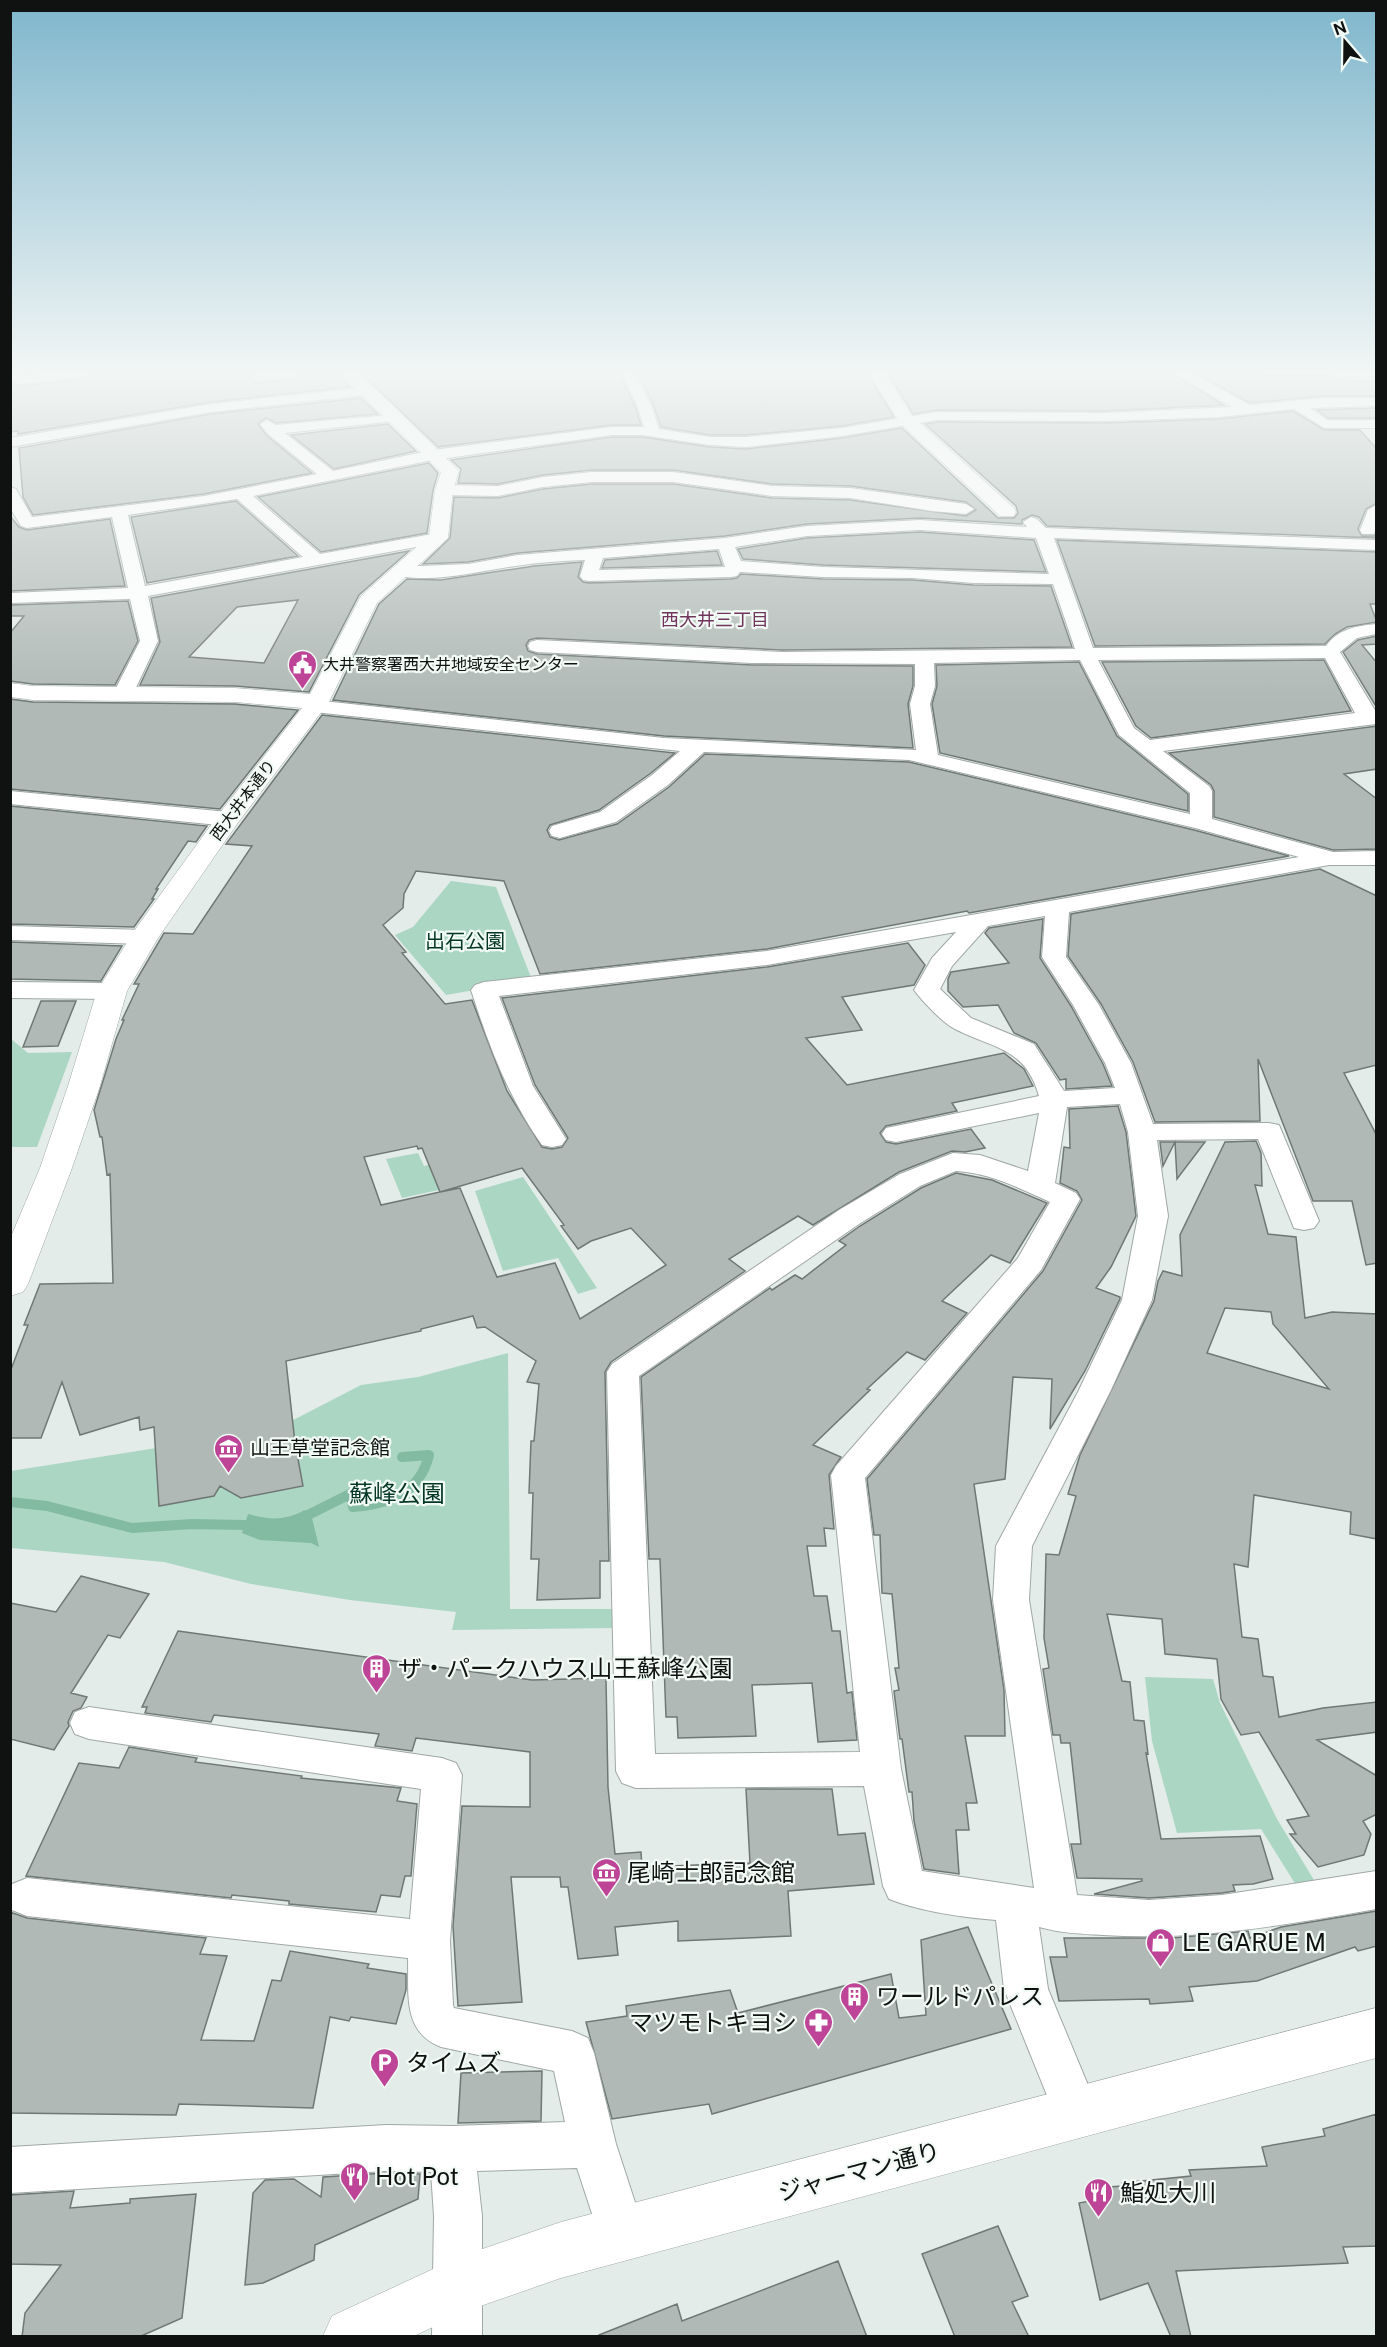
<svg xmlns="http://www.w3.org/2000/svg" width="1387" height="2347" font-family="'Public Sans','Noto Sans JP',sans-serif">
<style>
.green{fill:#abd6c3}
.water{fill:#83baa2}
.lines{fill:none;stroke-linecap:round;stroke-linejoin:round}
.stream{stroke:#83baa2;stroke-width:10}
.building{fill:#b0b9b5;stroke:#707875;stroke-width:1.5;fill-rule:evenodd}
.street-casing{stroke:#a0a8a4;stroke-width:2}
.secondary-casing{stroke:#a0a8a4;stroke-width:1}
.street{fill:#fff;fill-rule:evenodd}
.secondary{fill:#fff;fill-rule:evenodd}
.labels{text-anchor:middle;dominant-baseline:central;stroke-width:4.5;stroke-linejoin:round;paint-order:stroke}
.far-poi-label{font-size:16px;fill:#0f1211;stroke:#f1faf5;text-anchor:start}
.far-street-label{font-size:16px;fill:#0f1211;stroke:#f1faf5}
.far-neighbourhood-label{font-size:18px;fill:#71355c;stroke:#f1faf5}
.park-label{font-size:20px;fill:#043626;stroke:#f1faf5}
.poi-label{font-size:20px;fill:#0f1211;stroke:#f1faf5;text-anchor:start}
.near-park-label{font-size:24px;fill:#043626;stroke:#f1faf5}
.near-poi-label{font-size:24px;fill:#0f1211;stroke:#f1faf5;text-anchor:start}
.near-street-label{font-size:24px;fill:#0f1211;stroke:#f1faf5}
</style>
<rect width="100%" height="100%" fill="#e3ece8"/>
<path class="green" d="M451,881L496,887L532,980L446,995L395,935L413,927Z
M10,1038L28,1053L72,1052L37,1147H12L11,1143Z
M418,1153L424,1166L455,1159L466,1184L402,1198L386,1159Z
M523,1177L597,1288L578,1294L558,1258L503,1271L475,1191Z
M508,1353L510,1609H615L616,1628L452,1630L456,1612L350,1600L251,1584L164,1562L11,1548V1471L276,1429L361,1385L418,1377Z
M1145,1677L1213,1679L1220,1703L1277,1819L1320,1890L1301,1893L1261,1829L1177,1833L1152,1741Z"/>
<path class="water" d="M305,1510L312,1518L319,1547L311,1543L260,1540L242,1533L248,1514C269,1520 285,1521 305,1510Z"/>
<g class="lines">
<path class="stream" d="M10,1502L47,1506L132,1528L192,1524L245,1525
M308,1515L350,1494L353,1507C389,1504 420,1493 429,1455L402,1457"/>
</g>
<path class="building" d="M94,373H249L253,381L260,383L294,379L303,373H337L350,387L211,402L18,434V431L10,432V383L19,386L85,379Z
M361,373H619L635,406L641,425H612L438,447Z
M638,373H867L894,417L842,426L746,435H710L661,427L653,404Z
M888,373H1172L1224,405L1105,411L937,410L913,414Z
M1196,373L1329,375L1332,380L1377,381V396H1322L1250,403Z
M361,398L378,414L276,423L266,418L258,424L266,435L312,473L204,494L33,515L23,497L19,448L211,414Z
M1376,408L1377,418H1328L1317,410Z
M1293,411L1324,430H1360L1377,449V503L1366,509L1358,529L1362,536H1374L1377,534V538L1047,526L1039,517L1032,515L1022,520V524L920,518L807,524L725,536L518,553L468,562L423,564L450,538L454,497L498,498L543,489L592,484H673L772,498L850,500L966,516L976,510L966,502L850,486L772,484L673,470H592L543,475L498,484L458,483L461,469L451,460L612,437H642L710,447L746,449L842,438L902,428L998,518H1014L1018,513L1016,506L925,424L937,422L1105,423L1219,419Z
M388,424L416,451L334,469L291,435Z
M429,463L438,473L433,490L427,533L321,552L258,497Z
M236,501L298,556L147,583L131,517Z
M10,516L19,527L27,530L110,519L125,586L10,591Z
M920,532L1034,540L1046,572L823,565L743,559L738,549L807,538Z
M1057,540L1377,552V604H1370L1377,622L1347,627L1335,634L1325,644L1095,646Z
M409,551L359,595L309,692L235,686L140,685L160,642L151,598ZM298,600L264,663L189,657L237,607Z
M717,551L722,565L602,568L605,560Z
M582,562L578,577L583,582L589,583L731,579L737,578L741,574L823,579L913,580L973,585L1051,586L1072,647L782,650L537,638L529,640L526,645L528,651L537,654L752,665L913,666V686L908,704L913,748L664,736L333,700L379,604L407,579L441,580L534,566Z
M128,601L138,641L115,685L33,684L10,681V633L24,616H10V605Z
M1377,636V644L1362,645L1377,663V708L1343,652L1358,640Z
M1324,660L1351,711L1151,738L1136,726L1102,662Z
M1079,662L1117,736L1188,794V811L940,753L932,704L937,686L936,665Z
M10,699L33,702L235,704L298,710L220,809L10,789Z
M322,715L675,753L651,773L599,810L550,825L547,830L550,837L559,840L617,824L669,787L705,754L909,762L1194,830L1289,856L969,913L967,911L767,949L540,974L504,881L416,871L404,894L403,908L383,925L406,952L402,953L445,1004L472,1000L507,1091L542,1147L552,1149L562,1147L568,1138L535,1085L502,998L767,967L908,943L925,965L914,985L842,997L862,1030L806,1038L847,1085L1004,1053L1024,1069L1033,1086L952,1103L957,1111L886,1126L880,1133L886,1142L896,1144L971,1129L985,1148L965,1152L952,1151L899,1172L813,1225L798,1216L729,1259L745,1271L611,1362L605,1372L609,1561H600V1598L537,1600L539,1559H531L533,1493H529L531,1441H534L539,1384L527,1382L536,1361L485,1327L477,1328L473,1316L421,1329V1331L286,1361L295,1443L303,1486L241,1498L220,1486L214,1496L159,1506L154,1427L140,1430L139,1417L80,1435L62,1382L41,1438H10V1372L28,1325H24L40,1284L113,1283L110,1174L107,1175L102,1137H100L94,1110L116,1039L124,1020H122L139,984H134L164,933L193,934L252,846L226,844ZM417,1146L418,1149L422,1148L440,1192L381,1205L364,1157ZM522,1168L564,1225L561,1226L578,1249L591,1241L631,1228L666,1265L580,1319L555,1263L497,1277L460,1188L440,1192Z
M1377,726V769L1344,774L1377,799V849L1333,850L1214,817V791L1211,785L1169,753Z
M10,806L207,826L196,842L188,841L156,889H158L152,899H154L134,927L10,924Z
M1320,869L1377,896V1065L1344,1073L1377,1136V1263L1366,1265L1352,1201H1313L1258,1059L1260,1121L1155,1122L1133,1062L1101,1004L1068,956L1071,914Z
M1043,919L1040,958L1071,1006L1103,1064L1112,1086L1066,1089V1079L1060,1080L1036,1043L1014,1033L998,1005L963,1007L948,991V979L951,972L1009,963L985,933L989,928Z
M10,942L122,946L101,981L10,979Z
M41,1001H76L58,1046L23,1047Z
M1118,1106L1126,1132L1136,1216L1111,1267L1096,1288L1120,1297V1299L1085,1371L1050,1429L1052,1379L1013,1377L1005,1479L974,1484L1004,1690L1005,1736H965L977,1803H966L969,1830H956L959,1874L924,1869L914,1821L912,1792H909L902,1739H900L894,1691L899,1690L895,1668H899L892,1594L882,1593L880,1535H874L867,1479L1043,1271L1082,1200L1077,1191L1060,1183L1064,1147L1070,1148L1069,1109Z
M1256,1141L1261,1153L1262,1186L1255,1185L1268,1234L1296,1237L1305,1318L1332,1312L1377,1314V1539L1350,1534L1351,1512L1254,1495L1248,1567L1234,1564L1242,1637L1258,1639L1263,1676L1273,1677L1279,1717L1323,1708L1377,1702V1732L1317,1740L1377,1776V1814L1363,1821L1371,1834L1364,1855L1318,1867L1290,1834H1296L1287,1820L1309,1816L1259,1732L1241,1735L1221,1699L1217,1659L1165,1654L1162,1619L1107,1614L1122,1681L1130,1682L1134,1720L1144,1721L1148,1754L1146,1753L1161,1839L1260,1836L1273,1879L1253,1884L1233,1885L1235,1891L1222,1893L1149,1898L1094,1894L1142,1881V1879L1077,1878L1071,1844H1081L1070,1743H1061L1060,1735H1053L1043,1669L1049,1668L1044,1638L1046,1554L1059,1555L1076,1496L1068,1494L1080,1455L1154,1301L1158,1281L1163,1271L1182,1276L1180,1235L1225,1142ZM1225,1308L1271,1312L1273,1324L1329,1389L1207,1353Z
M1160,1142H1205L1177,1179L1175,1142L1163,1166Z
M956,1173L992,1180L1047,1203L1010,1263L991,1255L942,1301L967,1313L925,1360L907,1352L867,1389L870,1390L813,1445L841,1457L829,1475L834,1529L824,1528L826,1546H807L814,1596H827L832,1631H840L847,1693L852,1692L857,1740L818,1742L812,1683L752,1685L756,1736L678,1738L677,1717H666L660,1559H649L641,1377L770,1288L772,1290L795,1275L802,1279L846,1245L839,1241L860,1226L921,1188Z
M81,1576L149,1594L120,1638L108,1635L71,1693L87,1697L81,1708L73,1711L68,1722L69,1726L54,1750L10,1739V1603L56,1612Z
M178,1631L532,1680L606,1678L608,1787L615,1854L641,1852L642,1867L750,1863L746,1789H832L838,1835L865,1833L874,1884L788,1891L791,1936L678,1941V1921L615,1927L618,1955L578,1959L568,1887H561L560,1877H511L522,2002L458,2006L453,1926L462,1806L530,1807V1752L416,1738L412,1751L375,1746L379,1734L214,1715L211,1722L145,1713L147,1707H142Z
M129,1747L197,1758L195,1762L302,1776L301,1778L401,1788L397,1801L417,1804L411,1876H405L400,1897L381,1895L376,1912L289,1904V1901L232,1895L231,1898L26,1876L79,1763L119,1768Z
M1377,1911V1946L1358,1951L1355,1947L1257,1981L1189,1987L1193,2001L1150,2004L1149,1999L1059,2001L1050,1957H1067L1064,1938H1172L1248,1931L1250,1938L1281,1927Z
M10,1912L27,1918L206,1938L200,1954L227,1956L201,2040L254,2041L272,1980L281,1981L290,1951L369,1964L367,1968L406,1974V1990L396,2024L351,2017L349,2021L330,2017L313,2108L179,2104L176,2115L10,2113Z
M968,1927L1011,2029L712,2114L709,2104L612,2119L586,2022L627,2016L626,2006L730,1990L738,2013L891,1974L899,2018L926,2015L921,1940Z
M542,2071L541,2121L458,2123L461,2073Z
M1377,2114V2246L1343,2247L1348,2263L1176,2271L1191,2337H1171L1148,2283L1100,2300L1079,2203L1095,2200L1093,2188L1123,2186L1122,2183L1191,2176L1189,2170L1267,2166L1262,2147L1325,2136L1323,2129Z
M386,2173L420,2174L418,2199L315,2245L314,2260L263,2283L245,2285L253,2193L265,2180L294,2179L321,2197L323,2177Z
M74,2191L70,2208L130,2203V2199L196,2194L182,2318L139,2337H22L25,2313L61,2265L10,2264V2195Z
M998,2226L1028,2296L1012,2302L1029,2337H955L922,2254Z
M838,2261L867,2337H600L599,2335L677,2304L682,2321Z"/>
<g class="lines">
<defs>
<path id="street" d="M10,373L22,376L92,373L85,377L19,384L10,380Z
M251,373H301L294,377L260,381L255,380Z
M621,373H635L651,405L659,429L710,437H746L842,428L937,412L1105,413L1232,407L1174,373H1191L1250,405L1322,398H1376V406L1310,408L1327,420H1376V428H1324L1294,409L1219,417L1105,421L937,420L842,436L746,447L710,445L642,435H612L433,460L253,496L320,554L438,533L446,538L438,543L148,596L158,641L133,694L130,698H116L113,694L140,641L130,599L10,603V593L128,588L112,517L27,528L21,526L10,508V487L16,489L32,517L204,496L317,474L267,433L260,424L267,420L276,425L400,414L402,417L400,420L395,421L285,433L333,471L433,450L612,427H644L637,405ZM237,499L303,557L145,586L128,515Z
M369,387L376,391L374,394L211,412L10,447V438L211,404Z
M592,472H673L772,486L850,488L966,504L974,509L966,514L932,511L850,498L772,496L673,482H592L543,487L498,496L444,495L436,490L444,485L498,486L543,477Z
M1376,505V530L1374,534H1362L1360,530L1368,510Z
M1031,517L1037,519L1046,528L1376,540V550L1054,538L1093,648L1326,646C1338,629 1356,626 1376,624V634L1357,638L1340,652L1376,712V724L1163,751L1209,786L1212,791V819L1333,852L1376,851V865H1329L1069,912L1066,957L1099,1005L1131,1063L1153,1124L1269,1123L1279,1125L1319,1221L1314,1228L1304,1230L1294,1228L1258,1139L1157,1140L1168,1216L1152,1300L1110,1392L1032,1546L1029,1600L1077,1895L1149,1900L1222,1895L1376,1871V1909C1286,1925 1195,1941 1103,1935C1081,1934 1061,1933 1039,1927L1048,1989L1100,2114L1093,2130L1077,2137L1061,2130L1004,1989L996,1920C961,1917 922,1912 889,1899L883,1886L864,1786L636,1788L622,1783L616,1771L607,1372L612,1364L839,1210L900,1174L953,1153L980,1155L1028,1171L1039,1113L896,1142L886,1140L882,1134L886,1128L896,1126L1039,1096C1025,1047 994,1049 955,1029C944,1024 922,1001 914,990L932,958L956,932L767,965L499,996L533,1086L566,1139L562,1145L552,1147L542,1145C508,1097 489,1046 471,990L475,985L484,982L767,951L1299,857L1195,828L909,760L704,752L668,785L616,822L560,838L552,836L549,831L552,826L600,812L652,775L680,751L314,712L307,710L304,706L307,702L314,700L664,738L916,750L910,704L915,686V664L752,663L537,652L530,650L528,646L530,642L537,640L782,652L1075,649L1053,584L973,583L913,578L823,577L740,572L737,576L731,577L589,581L583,580L580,576L585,560C562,561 539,562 516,566C478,571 434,584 396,575L393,571L396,567L468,564L518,555L725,538L807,526L920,520L1027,527L1023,522ZM920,530L1036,538L1049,574L823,567L741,561L735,547L807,536ZM719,549L725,567L599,570L603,558ZM1325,658L1355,713L1150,740L1134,728L1098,660ZM1080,660L1119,735L1190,793V814L938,755L930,704L935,686L934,663ZM1045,916L1042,957L1073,1005L1105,1063L1115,1088L1064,1091L1034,1044L971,1018L940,989L952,966L988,926ZM1120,1104L1128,1132L1138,1216L1122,1300L1078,1392L996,1546L993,1600L1034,1888L922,1871L901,1769L865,1478L1041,1270L1080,1199L1076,1193L1055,1183L1067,1107ZM956,1171C990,1173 1019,1188 1050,1202L1018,1258L836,1466L831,1475L860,1752L655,1754L639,1376L859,1224L920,1186Z
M10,791L228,812L236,814L239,819L236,824L228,826L10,804Z
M10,926L144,930L153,932L156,937L153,942L144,944L10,940Z
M10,982L112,983L121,986L125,991L121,996L112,999L10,998Z
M89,1707L442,1758L456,1763L462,1775L450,1941L453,2005L454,2008L572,2031L588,2038L594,2053L616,2144L645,2233L638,2250L621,2257L604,2250L577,2168L477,2171L482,2216V2336H432L434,2216L431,2172L386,2171L10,2193V2147L386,2125L452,2126L565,2122L554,2071L441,2047C402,2032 409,1994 408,1958L27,1916L12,1910V1884L27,1878L410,1919L421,1789L89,1739L75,1734L70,1723L75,1712Z"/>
<path id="secondary" d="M339,373H357L375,388L459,471L453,490L448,538L377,603L329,702L237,824L158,938L127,991L100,1086L72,1168L28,1284L23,1292L10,1296V1239L40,1168L68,1086L97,991L134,931L219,814L302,708L235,702L33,700L10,697V683L33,686L235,688L310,694L361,596L429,536L435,490L441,472Z
M869,373H885L912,416L1014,508L1016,512L1014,516H1000L900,423Z
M1376,2008V2058L561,2278L469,2310L414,2336H323L332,2316L459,2257L561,2222Z"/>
</defs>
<use href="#street" class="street-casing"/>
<use href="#secondary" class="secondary-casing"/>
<use href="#street" class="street"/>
<use href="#secondary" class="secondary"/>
</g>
<linearGradient id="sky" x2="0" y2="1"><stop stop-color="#7fb6cc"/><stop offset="0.53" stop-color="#f2f6f5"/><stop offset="1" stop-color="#f2f6f5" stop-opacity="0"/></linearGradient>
<rect width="1387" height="702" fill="url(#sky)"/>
<defs>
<symbol id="civic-pin" viewBox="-11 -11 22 30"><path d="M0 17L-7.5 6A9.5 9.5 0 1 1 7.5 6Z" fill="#be4497" stroke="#f1faf5"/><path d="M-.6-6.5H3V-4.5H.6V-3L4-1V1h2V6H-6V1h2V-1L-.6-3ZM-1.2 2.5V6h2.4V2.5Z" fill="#fff"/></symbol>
<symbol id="museum-pin" viewBox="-11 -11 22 30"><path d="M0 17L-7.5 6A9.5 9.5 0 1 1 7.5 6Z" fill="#be4497" stroke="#f1faf5"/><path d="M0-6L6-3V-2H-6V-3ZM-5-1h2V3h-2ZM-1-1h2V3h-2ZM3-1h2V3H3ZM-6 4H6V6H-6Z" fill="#fff"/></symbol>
<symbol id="building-pin" viewBox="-11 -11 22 30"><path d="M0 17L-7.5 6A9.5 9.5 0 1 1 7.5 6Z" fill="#be4497" stroke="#f1faf5"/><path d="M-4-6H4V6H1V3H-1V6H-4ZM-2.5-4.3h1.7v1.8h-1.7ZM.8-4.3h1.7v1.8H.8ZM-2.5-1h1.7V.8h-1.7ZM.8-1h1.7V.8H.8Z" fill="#fff"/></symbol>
<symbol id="shop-pin" viewBox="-11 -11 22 30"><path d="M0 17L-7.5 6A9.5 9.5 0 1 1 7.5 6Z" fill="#be4497" stroke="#f1faf5"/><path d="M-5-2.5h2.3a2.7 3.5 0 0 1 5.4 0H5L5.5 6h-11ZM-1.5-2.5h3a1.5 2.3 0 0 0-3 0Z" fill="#fff"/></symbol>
<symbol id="pharmacy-pin" viewBox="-11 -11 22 30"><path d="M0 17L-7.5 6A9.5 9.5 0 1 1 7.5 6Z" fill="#be4497" stroke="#f1faf5"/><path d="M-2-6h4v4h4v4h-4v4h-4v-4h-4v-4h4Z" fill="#fff"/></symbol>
<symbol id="parking-pin" viewBox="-11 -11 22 30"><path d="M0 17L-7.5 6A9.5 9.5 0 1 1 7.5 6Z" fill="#be4497" stroke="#f1faf5"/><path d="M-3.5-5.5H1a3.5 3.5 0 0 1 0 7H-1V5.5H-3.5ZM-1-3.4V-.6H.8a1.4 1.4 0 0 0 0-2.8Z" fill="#fff"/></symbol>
<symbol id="restaurant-pin" viewBox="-11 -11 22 30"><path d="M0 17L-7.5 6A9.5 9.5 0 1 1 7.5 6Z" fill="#be4497" stroke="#f1faf5"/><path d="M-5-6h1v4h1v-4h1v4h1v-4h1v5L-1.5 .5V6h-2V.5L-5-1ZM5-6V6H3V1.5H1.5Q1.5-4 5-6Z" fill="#fff"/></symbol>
</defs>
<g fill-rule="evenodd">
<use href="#civic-pin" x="286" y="648" width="33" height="45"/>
<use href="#museum-pin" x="212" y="1432" width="33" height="45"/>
<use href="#building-pin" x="360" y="1652" width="33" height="45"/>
<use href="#museum-pin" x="590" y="1856" width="33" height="45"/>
<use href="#shop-pin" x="1144" y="1926" width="33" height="45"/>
<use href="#building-pin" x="838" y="1980" width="33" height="45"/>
<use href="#pharmacy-pin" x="802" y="2006" width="33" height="45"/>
<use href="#parking-pin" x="368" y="2046" width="33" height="45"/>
<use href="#restaurant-pin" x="338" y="2160" width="33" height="45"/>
<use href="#restaurant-pin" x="1082" y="2176" width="33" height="45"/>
</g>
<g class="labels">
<g class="far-poi-label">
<text x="323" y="664">大井警察署西大井地域安全センター</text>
</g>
<g class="far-street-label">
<text transform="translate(243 800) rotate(-53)">西大井本通り</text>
</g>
<g class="far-neighbourhood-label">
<text x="715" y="619">西大井三丁目</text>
</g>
<g class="park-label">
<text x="465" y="941">出石公園</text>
</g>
<g class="poi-label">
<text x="250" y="1448">山王草堂記念館</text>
</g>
<g class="near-park-label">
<text x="397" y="1493">蘇峰公園</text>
</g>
<g class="near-poi-label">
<text x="398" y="1668">ザ・パークハウス山王蘇峰公園</text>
<text x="627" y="1872">尾崎士郎記念館</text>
<text x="1182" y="1942">LE GARUE M</text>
<text x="876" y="1996">ワールドパレス</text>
<text x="797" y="2022" text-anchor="end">マツモトキヨシ</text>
<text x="406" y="2062">タイムズ</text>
<text x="375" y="2176">Hot Pot</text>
<text x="1120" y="2192">鮨処大川</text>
</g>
<g class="near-street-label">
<text transform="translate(859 2171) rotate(-15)">ジャーマン通り</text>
</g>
</g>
<rect width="1387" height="2347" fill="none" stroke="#0f1211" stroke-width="24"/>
<g transform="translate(1345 42) rotate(340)" stroke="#f1faf5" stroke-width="4.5" paint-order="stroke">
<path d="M0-4.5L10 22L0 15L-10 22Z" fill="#0f1211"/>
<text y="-9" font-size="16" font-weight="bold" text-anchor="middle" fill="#0f1211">N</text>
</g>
</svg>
